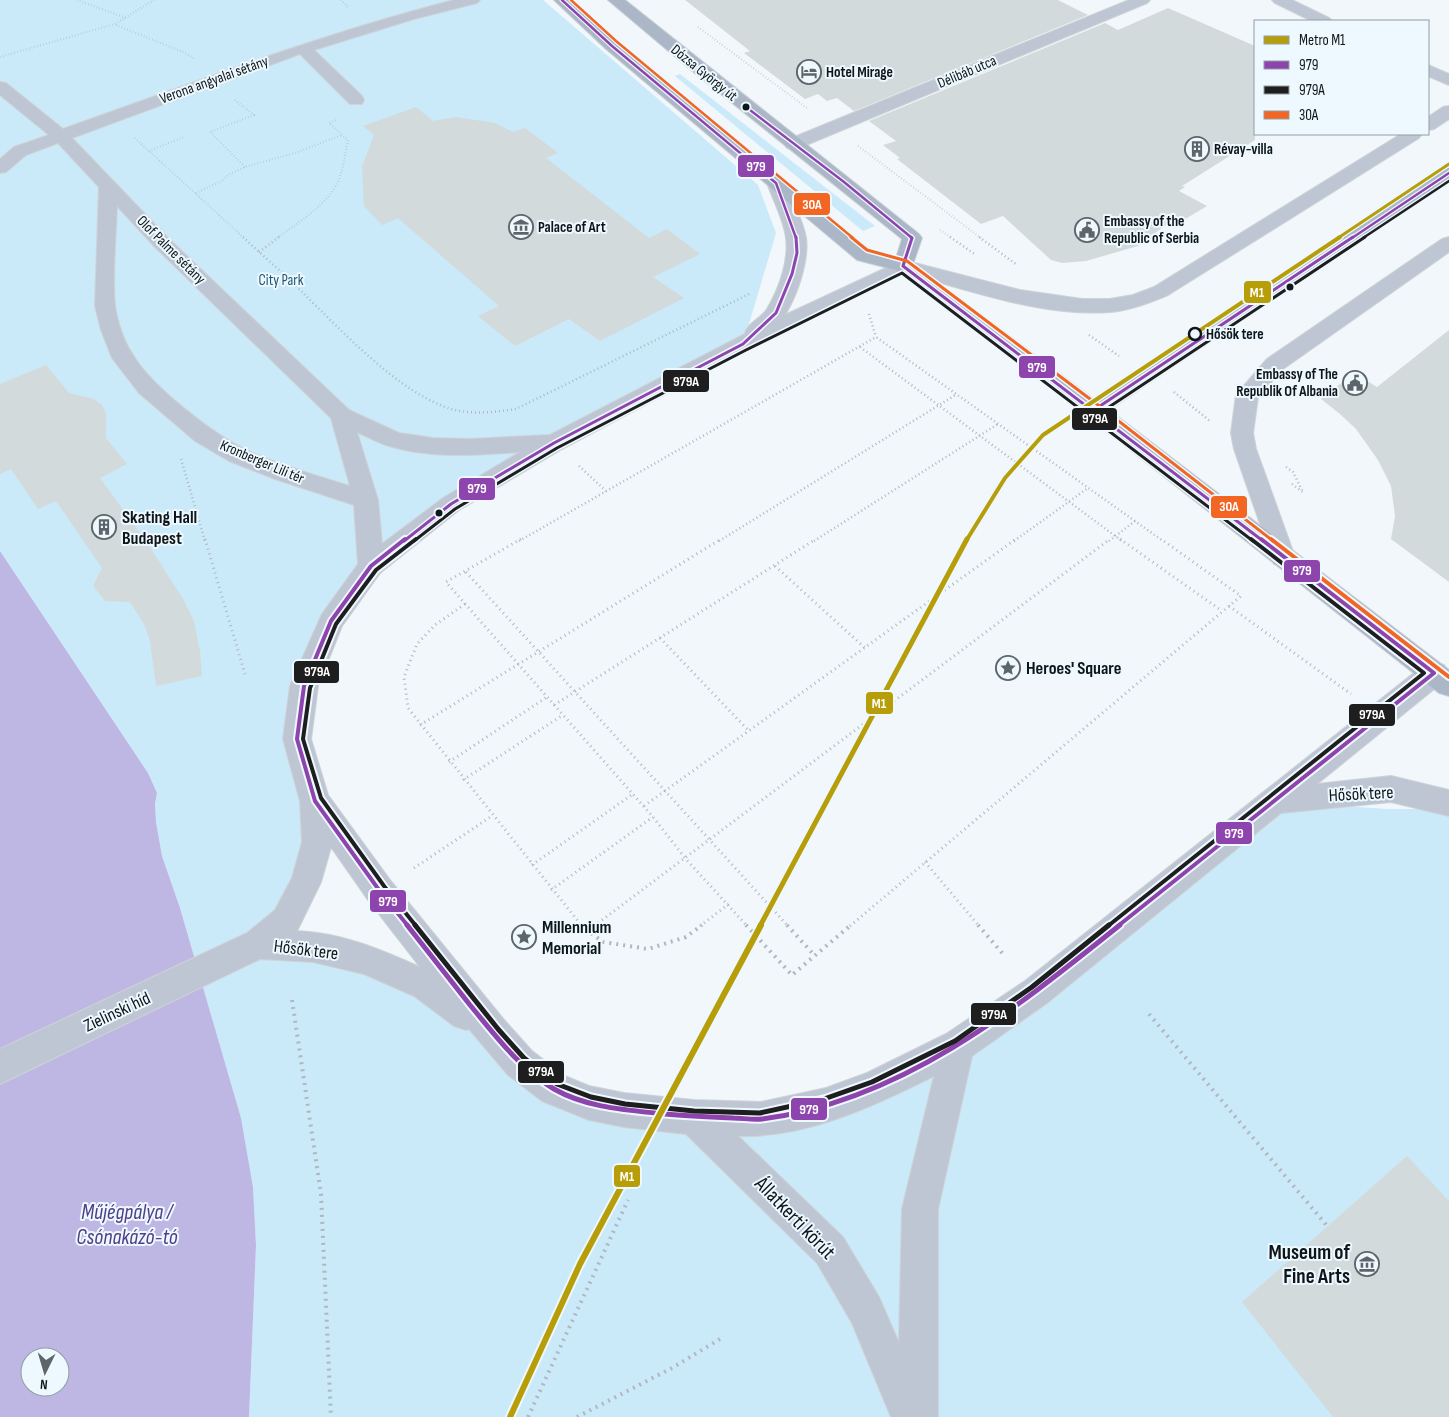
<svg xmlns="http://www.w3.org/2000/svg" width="1449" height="1417" font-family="'Sofia Sans Condensed',sans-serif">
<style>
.green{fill:#cae9f9}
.water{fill:#beb7e3;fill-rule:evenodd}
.building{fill:#d3dadc}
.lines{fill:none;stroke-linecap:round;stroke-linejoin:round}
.minor-casing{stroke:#ced3d6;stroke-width:2}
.major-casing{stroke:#ced3d6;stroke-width:2}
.path-far3{stroke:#b1b7c0;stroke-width:2;stroke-dasharray:0.5 2.5;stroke-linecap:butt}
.path-far2{stroke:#b1b7c0;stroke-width:2.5;stroke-dasharray:1 3;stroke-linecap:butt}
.path-far1{stroke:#b1b7c0;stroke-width:3;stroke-dasharray:1 4;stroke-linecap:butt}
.path{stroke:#b1b7c0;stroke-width:4;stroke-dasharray:2 5;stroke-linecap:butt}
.minor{fill:#bec6d4;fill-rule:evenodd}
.major{fill:#abb6c7;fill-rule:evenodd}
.bus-1-far3-casing{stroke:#edf8ff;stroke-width:5}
.bus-1-far2-casing{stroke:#edf8ff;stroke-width:6}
.bus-1-far1-casing{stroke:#edf8ff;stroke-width:8}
.bus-1-casing{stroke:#edf8ff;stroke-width:9}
.bus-2-far3-casing{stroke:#edf8ff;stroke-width:5}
.bus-2-far2-casing{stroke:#edf8ff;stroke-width:6}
.bus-2-far1-casing{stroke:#edf8ff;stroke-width:8}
.bus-2-casing{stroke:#edf8ff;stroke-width:9}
.bus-3-far2-casing{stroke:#edf8ff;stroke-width:5}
.bus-3-far1-casing{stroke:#edf8ff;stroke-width:6}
.bus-3-casing{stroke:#edf8ff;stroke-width:8}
.bus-1-far3{stroke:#8e44ad;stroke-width:2.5}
.bus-1-far2{stroke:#8e44ad;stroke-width:3}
.bus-1-far1{stroke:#8e44ad;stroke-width:4}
.bus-1{stroke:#8e44ad;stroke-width:5}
.bus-2-far3{stroke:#1e1e1e;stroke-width:2.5}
.bus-2-far2{stroke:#1e1e1e;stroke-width:3}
.bus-2-far1{stroke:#1e1e1e;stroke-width:4}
.bus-2{stroke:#1e1e1e;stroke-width:5}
.bus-3-far2{stroke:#f26522;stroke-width:2.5}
.bus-3-far1{stroke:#f26522;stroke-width:3}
.bus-3{stroke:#f26522;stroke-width:4}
.metro-1-far3-casing{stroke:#edf8ff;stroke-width:5.5}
.metro-1-far2-casing{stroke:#edf8ff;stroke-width:7}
.metro-1-far1-casing{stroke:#edf8ff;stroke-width:9}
.metro-1-casing{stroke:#edf8ff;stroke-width:10}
.metro-1-far3{stroke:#b79e08;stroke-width:3}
.metro-1-far2{stroke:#b79e08;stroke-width:4}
.metro-1-far1{stroke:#b79e08;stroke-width:5}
.metro-1{stroke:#b79e08;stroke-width:6}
.bus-dot{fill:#0f1619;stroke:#edf8ff;stroke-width:2}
.stop-dot{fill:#edf8ff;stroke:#0f1619;stroke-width:2.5}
.labels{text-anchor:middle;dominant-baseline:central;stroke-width:4;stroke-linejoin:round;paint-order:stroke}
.far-poi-label{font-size:15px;font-weight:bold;fill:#0f1619;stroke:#edf8ff;text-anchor:start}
.far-street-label{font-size:15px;fill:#0f1619;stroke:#edf8ff}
.far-park-label{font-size:15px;fill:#1f5671;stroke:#edf8ff}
.far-stop-label{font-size:15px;font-weight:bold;fill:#0f1619;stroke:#edf8ff;text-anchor:start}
.poi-label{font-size:18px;font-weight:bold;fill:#0f1619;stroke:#edf8ff;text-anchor:start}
.street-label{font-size:18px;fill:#0f1619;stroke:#edf8ff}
.near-street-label{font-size:21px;fill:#0f1619;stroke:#edf8ff}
.near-poi-label{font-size:21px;font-weight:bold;fill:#0f1619;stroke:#edf8ff;text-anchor:end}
.near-water-label{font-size:22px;font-style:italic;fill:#523d87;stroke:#edf8ff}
.line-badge{stroke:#edf8ff;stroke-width:2}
.badge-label{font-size:14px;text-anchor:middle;font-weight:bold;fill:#fff}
</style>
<rect width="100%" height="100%" fill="#f1f7fb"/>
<path class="green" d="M0,0H543L758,185L776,233L743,344L554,443L371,566L304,686L317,842L259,944L425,985L554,1089L761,1119L958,1046L1272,801L1387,809H1420L1449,816V1417H249L256,1245L253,1187L241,1118L180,908L162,856L156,822L155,804L157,793L148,773L0,551Z
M680,74L875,226L863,231L675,76Z"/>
<path class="water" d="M0,551L148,773L157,793L155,804L156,822L162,856L180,908L241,1118L253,1187L256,1245L249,1417H0ZM30,1357H60V1387H30Z"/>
<path class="building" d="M685,0H1058L1088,15L854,111L837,98L827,101L818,94L805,99L744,53L750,51Z
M1168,8L1255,46V140L1182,186L1185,187L1179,191L1207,206L1177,224L1171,221L1138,246L1086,261L1062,263L1051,260L1003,216L981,224L897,159L900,158L883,145L896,141L869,121L1105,23L1118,30Z
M416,107L433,121L456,117L495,123L513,132L525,128L558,153L546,158L649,238L667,229L700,254L653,277L684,298L600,341L569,319L515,346L478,316L499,306L398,218L382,225L364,206L362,167L374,135L363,126Z
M1449,330V582L1391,539L1395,516L1391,486L1378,460L1356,429L1340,414L1321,399L1354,373L1377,387Z
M46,365L69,393L94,399L102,405L106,413V438L127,464L100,478L148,544L183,599L194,621L200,651L202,676L156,686L150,641L144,624L130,602L105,601L93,586L102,568L56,501L38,509L11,469L0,474V384Z
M1407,1156L1449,1201V1417H1333L1242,1302Z"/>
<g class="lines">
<defs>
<path id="minor" d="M454,0H480L477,3L414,19L314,50L362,96L364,100L362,104H350L300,54L72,138L169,239L349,410L399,433L433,438L470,439L550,435L745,334C746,324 762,318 767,309C779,289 789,261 786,238C784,220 773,200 767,183L770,179L776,178L782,179L785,183C792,200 803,220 806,238C809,261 797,296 785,315L903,260L1020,290L1082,299H1110L1133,295L1154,287L1401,134H1422L1419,138L1168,295C1149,303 1131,310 1110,312C1041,317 970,290 905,273L750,349L562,449L459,510L380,573L342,626L318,686L311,739L328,795L390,880L505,1021L532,1051L565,1076L589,1086L624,1093L694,1100L761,1102L826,1088L867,1073L946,1034L1025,981L1424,665L1434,662L1444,665L1447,673L1444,681L1317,784L1391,776L1449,790V816L1391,802L1281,813L1047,1003L972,1056L938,1209V1417H891L852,1323L817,1263L686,1134L624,1127L589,1120L542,1101L508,1075L469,1029L466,1030L454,1026L414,996L364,974L313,962L260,959L0,1084V1049L247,933L275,910L292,878L302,842L300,801L283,739L290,686L322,614L358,564L354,505L275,479L229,461L195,441L139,393L112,358L101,330L95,306L99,187L58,143L26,155L6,172L0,173V159L14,147L49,135L0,95V82L6,83L63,129C193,83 321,34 454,0ZM117,206L155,247L331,418L350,486C315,475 279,465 246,450C213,434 151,386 133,355C124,342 117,321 115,305C112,274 116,238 117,206ZM357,432C368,437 378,443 389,446C431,459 477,455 520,452L443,498L382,544L378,500ZM331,847L368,900L420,967C379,949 342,933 297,931L321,882ZM934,1076L902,1209L899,1343L879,1297L843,1237L738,1136C807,1138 874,1106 934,1076Z
M1129,0H1150L1147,3L799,148L793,149L787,148L784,144L787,140Z
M1272,0H1292L1329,18L1332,21H1312L1275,3Z
M1428,65L1449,74V85L1428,76Z
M1449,106V119L1434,129L1428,130V117L1443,107Z
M1449,237V252L1283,369L1258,397L1253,433L1256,449L1295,557L1292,564L1283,566L1274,564L1234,449L1231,433L1236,395L1267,359L1442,239Z"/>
<path id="major" d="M554,0H571L618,43L871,252L896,258L902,239L691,70L608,0H625L919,234L922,238L913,264L1094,399L1443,169L1449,168V181L1109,410L1449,670V696L1439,693L1086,415L896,270L857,260L606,49Z"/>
</defs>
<use href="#minor" class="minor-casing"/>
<use href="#major" class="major-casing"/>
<path class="path-far3" d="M77,0L126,18
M341,0L348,7
M116,25L183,52L195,59
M698,27L807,108
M0,57L115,24L154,0
M235,100L254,115L210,132L245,167
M135,138L244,238
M858,146L981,238
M149,151L184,137
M196,193L222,181L228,175L245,167L298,152L342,135
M940,230L952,238
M277,238C299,222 329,204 339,179C344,166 345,153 348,140L329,123L336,120"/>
<path class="path-far2" d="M243,237C262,255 283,273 302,292C341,330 399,393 451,409C472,415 495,412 516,409L749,294
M950,237L976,255
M979,237L1017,265
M259,252L279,237
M869,314L876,337
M1089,335L1119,356
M860,347L1122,541
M1174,392L1210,421
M181,459L205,541
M579,466L606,491
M1286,467L1293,472L1302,490
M1292,484L1304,493
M519,541L876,337L1163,541
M719,541L957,394
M814,541L998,424
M1014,541L1088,488
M1109,541L1135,521"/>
<path class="path-far1" d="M205,539L245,674
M521,539L446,582L653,817L685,858L747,926
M1120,539L1222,611
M775,566L865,648
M466,572L788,926
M465,604L435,625L417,644L404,677L408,708L582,926
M1229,606L1351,694
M660,638L749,731
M554,705L816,539
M420,725L721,539
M449,762L547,697
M463,780L563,715
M644,806L1016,539
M925,862L979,926
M532,865L633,794
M414,868L492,816
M551,890L653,817
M594,926L1110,539
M700,926L729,904
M850,926L1241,596L1161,539"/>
<path class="path" d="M580,925L603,942L648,949L686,937L702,925
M746,925L792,975L851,925
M787,925L815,956
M978,925L1003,954
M588,931L596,925
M292,1000L321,1194L331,1417
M1149,1014L1328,1227
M528,1417L628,1200
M577,1417L672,1368L720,1339"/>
<use href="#minor" class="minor"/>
<use href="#major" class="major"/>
<defs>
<path id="bus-1-far3" d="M562,0L612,46L776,183L796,238
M746,107L844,182L912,238
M1352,238L1449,173"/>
<path id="bus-1-far2" d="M903,266L912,238L911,237
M903,266L1263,541
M1094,410L1353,237
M404,541L451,504L554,443L743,344L776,313L792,274L797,253L796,237"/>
<path id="bus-1-far1" d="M405,539L371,566L331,621L304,686L297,739L315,801L379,890L408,926
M1261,539L1434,673
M1118,926L1434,673"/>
<path id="bus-1" d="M407,925C428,952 449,978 470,1005C495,1035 520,1069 554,1089C587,1108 628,1110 665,1114C687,1116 710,1117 733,1118C742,1118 753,1120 762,1119C901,1101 1014,1010 1120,925"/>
<path id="bus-2-far3" d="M1363,238L1449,181"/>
<path id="bus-2-far2" d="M1097,415L1365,237
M414,541L455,509L557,448L746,350L902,273L1253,541"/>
<path id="bus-2-far1" d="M416,539L376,570L336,624L310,688L303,739L321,798L384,886L416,926
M1108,926L1424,673L1251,539"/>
<path id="bus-2" d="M415,925L498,1029L524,1058L557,1084L591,1097L625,1104L694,1111L760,1113L824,1099L872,1082L955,1041L1032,987L1109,925"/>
<path id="bus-3-far2" d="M571,0L616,41L853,238"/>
<path id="bus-3-far1" d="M851,237L867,250L907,261L1098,405L1273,541"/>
<path id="bus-3" d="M1271,539L1449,677"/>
</defs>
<use href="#bus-1-far3" class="bus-1-far3-casing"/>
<use href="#bus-1-far2" class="bus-1-far2-casing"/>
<use href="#bus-1-far1" class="bus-1-far1-casing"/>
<use href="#bus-1" class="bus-1-casing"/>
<use href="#bus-2-far3" class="bus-2-far3-casing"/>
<use href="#bus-2-far2" class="bus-2-far2-casing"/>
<use href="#bus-2-far1" class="bus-2-far1-casing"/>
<use href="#bus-2" class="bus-2-casing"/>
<use href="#bus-3-far2" class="bus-3-far2-casing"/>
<use href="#bus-3-far1" class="bus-3-far1-casing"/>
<use href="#bus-3" class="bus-3-casing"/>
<use href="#bus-1-far3" class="bus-1-far3"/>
<use href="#bus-1-far2" class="bus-1-far2"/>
<use href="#bus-1-far1" class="bus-1-far1"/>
<use href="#bus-1" class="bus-1"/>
<use href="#bus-2-far3" class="bus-2-far3"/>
<use href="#bus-2-far2" class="bus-2-far2"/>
<use href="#bus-2-far1" class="bus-2-far1"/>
<use href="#bus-2" class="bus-2"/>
<use href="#bus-3-far2" class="bus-3-far2"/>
<use href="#bus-3-far1" class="bus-3-far1"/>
<use href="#bus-3" class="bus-3"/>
<defs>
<path id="metro-1-far3" d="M1338,238L1449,164"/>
<path id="metro-1-far2" d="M966,541L1005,478L1043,435L1340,237"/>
<path id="metro-1-far1" d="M760,926L967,539"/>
<path id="metro-1" d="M510,1417L580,1264L761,925"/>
</defs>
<use href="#metro-1-far3" class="metro-1-far3-casing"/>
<use href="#metro-1-far2" class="metro-1-far2-casing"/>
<use href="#metro-1-far1" class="metro-1-far1-casing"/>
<use href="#metro-1" class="metro-1-casing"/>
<use href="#metro-1-far3" class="metro-1-far3"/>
<use href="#metro-1-far2" class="metro-1-far2"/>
<use href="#metro-1-far1" class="metro-1-far1"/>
<use href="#metro-1" class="metro-1"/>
</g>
<defs>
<symbol id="hotel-ring" viewBox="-11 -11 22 22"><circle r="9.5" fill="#edf8ff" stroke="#5e6568" stroke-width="1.5"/><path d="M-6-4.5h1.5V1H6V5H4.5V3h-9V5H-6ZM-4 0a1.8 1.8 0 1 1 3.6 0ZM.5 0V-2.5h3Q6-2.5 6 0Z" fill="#5e6568"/></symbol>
<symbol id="building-ring" viewBox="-11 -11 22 22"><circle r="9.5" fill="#edf8ff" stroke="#5e6568" stroke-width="1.5"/><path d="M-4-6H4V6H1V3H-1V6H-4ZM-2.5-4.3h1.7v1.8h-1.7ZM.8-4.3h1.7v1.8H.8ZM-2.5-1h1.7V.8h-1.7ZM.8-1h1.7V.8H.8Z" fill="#5e6568"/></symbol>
<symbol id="museum-ring" viewBox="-11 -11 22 22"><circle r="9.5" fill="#edf8ff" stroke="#5e6568" stroke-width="1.5"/><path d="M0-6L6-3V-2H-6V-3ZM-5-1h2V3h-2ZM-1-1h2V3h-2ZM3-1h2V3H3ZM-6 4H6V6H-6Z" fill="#5e6568"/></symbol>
<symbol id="civic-ring" viewBox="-11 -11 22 22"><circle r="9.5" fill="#edf8ff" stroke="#5e6568" stroke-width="1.5"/><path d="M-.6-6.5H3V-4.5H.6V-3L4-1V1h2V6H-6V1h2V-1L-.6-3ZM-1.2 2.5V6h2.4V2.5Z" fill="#5e6568"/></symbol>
<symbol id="sight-ring" viewBox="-11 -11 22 22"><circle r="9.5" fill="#edf8ff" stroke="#5e6568" stroke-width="1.5"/><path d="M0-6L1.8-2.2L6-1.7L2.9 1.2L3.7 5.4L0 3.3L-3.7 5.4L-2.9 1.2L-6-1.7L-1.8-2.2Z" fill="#5e6568"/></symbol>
</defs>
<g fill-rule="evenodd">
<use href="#hotel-ring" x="795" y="58" width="28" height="28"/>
<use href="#building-ring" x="1183" y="135" width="28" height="28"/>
<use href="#museum-ring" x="507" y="213" width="28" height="28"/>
<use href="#civic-ring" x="1073" y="216" width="28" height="28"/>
<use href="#civic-ring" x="1341" y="369" width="28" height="28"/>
<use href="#building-ring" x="90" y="513" width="28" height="28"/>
<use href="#sight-ring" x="994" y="654" width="28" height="28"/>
<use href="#sight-ring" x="510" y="923" width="28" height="28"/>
<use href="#museum-ring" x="1353" y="1250" width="28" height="28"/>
</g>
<g class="bus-dot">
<circle cx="746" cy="107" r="4.5"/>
<circle cx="1290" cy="287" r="4.5"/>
<circle cx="439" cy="513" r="4.5"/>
</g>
<circle class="stop-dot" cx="1195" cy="334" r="6"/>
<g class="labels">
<g class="far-poi-label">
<text x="826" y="72">Hotel Mirage</text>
<text x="1214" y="149">Révay-villa</text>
<text x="1104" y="221">Embassy of the<tspan x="1104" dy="17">Republic of Serbia</tspan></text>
<text x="538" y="227">Palace of Art</text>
<text x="1338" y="374" text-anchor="end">Embassy of The<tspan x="1338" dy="17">Republik Of Albania</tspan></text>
</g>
<g class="far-street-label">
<text transform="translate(967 72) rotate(-23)">Délibáb utca</text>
<text transform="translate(704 73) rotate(39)">Dózsa György út</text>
<text transform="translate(214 80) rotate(-20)">Verona angyalai sétány</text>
<text transform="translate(171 250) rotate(45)">Olof Palme sétány</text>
<text transform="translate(262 462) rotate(23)">Kronberger Lili tér</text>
</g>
<g class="far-park-label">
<text x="281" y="280">City Park</text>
</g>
<g class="far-stop-label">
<text x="1206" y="334">Hősök tere</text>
</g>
<g class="poi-label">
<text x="122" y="517">Skating Hall<tspan x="122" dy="21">Budapest</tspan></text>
<text x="1026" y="668">Heroes' Square</text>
<text x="542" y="927">Millennium<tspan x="542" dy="21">Memorial</tspan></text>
</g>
<g class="street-label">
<text transform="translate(1361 794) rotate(-3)">Hősök tere</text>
<text transform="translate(306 950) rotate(7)">Hősök tere</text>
<text transform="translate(117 1012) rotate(-25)">Zielinski híd</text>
</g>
<g class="near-street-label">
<text transform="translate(795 1218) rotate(46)">Állatkerti körút</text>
</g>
<g class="near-poi-label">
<text x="1350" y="1252">Museum of<tspan x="1350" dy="24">Fine Arts</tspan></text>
</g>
<g class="near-water-label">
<text x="127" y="1212">Műjégpálya /<tspan x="127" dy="25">Csónakázó-tó</tspan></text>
</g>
</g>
<g class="line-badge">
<rect x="737" y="154" width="38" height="24" rx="5" fill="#8e44ad"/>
<rect x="793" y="192" width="38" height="24" rx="5" fill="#f26522"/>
<rect x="1243" y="280" width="29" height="24" rx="5" fill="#b79e08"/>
<rect x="1018" y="355" width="38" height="24" rx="5" fill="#8e44ad"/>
<rect x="662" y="369" width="48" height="24" rx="5" fill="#1e1e1e"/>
<rect x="1071" y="407" width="47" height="24" rx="5" fill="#1e1e1e"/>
<rect x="458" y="477" width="38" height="24" rx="5" fill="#8e44ad"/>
<rect x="1210" y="495" width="38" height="24" rx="5" fill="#f26522"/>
<rect x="1283" y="559" width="38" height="24" rx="5" fill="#8e44ad"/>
<rect x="293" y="660" width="47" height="24" rx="5" fill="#1e1e1e"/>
<rect x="865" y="691" width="29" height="24" rx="5" fill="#b79e08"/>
<rect x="1348" y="703" width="48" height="24" rx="5" fill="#1e1e1e"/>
<rect x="1215" y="821" width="38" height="24" rx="5" fill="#8e44ad"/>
<rect x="369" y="889" width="38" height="24" rx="5" fill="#8e44ad"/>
<rect x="970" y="1002" width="47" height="24" rx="5" fill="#1e1e1e"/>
<rect x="517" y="1060" width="48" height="24" rx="5" fill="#1e1e1e"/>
<rect x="790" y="1097" width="38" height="24" rx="5" fill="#8e44ad"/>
<rect x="613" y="1164" width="28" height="24" rx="5" fill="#b79e08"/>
</g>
<g class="badge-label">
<text x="756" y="171">979</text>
<text x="812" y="209">30A</text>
<text x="1257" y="297">M1</text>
<text x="1037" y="372">979</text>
<text x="686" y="386">979A</text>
<text x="1095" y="423">979A</text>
<text x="477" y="493">979</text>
<text x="1229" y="511">30A</text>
<text x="1302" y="575">979</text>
<text x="317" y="676">979A</text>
<text x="879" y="708">M1</text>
<text x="1372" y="719">979A</text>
<text x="1234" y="838">979</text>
<text x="388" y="906">979</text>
<text x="994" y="1019">979A</text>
<text x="541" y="1076">979A</text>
<text x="809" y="1114">979</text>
<text x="627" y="1181">M1</text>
</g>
<rect x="1254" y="20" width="175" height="115" fill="#edf8ff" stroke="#949ea3"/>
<rect x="1264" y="36" width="25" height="8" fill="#b79e08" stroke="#949ea3"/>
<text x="1299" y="45" font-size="15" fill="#0f1619">Metro M1</text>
<rect x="1264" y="61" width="25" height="8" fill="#8e44ad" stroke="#949ea3"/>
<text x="1299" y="70" font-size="15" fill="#0f1619">979</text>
<rect x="1264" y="86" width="25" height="8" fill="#1e1e1e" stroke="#949ea3"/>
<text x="1299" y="95" font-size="15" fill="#0f1619">979A</text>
<rect x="1264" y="111" width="25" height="8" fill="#f26522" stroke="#949ea3"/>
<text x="1299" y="120" font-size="15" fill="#0f1619">30A</text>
<g transform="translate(45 1372) rotate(185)"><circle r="24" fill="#edf8ff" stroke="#949ea3"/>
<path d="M0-4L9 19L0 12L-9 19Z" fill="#5e6568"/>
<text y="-8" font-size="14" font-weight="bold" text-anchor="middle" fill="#0f1619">N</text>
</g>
</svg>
